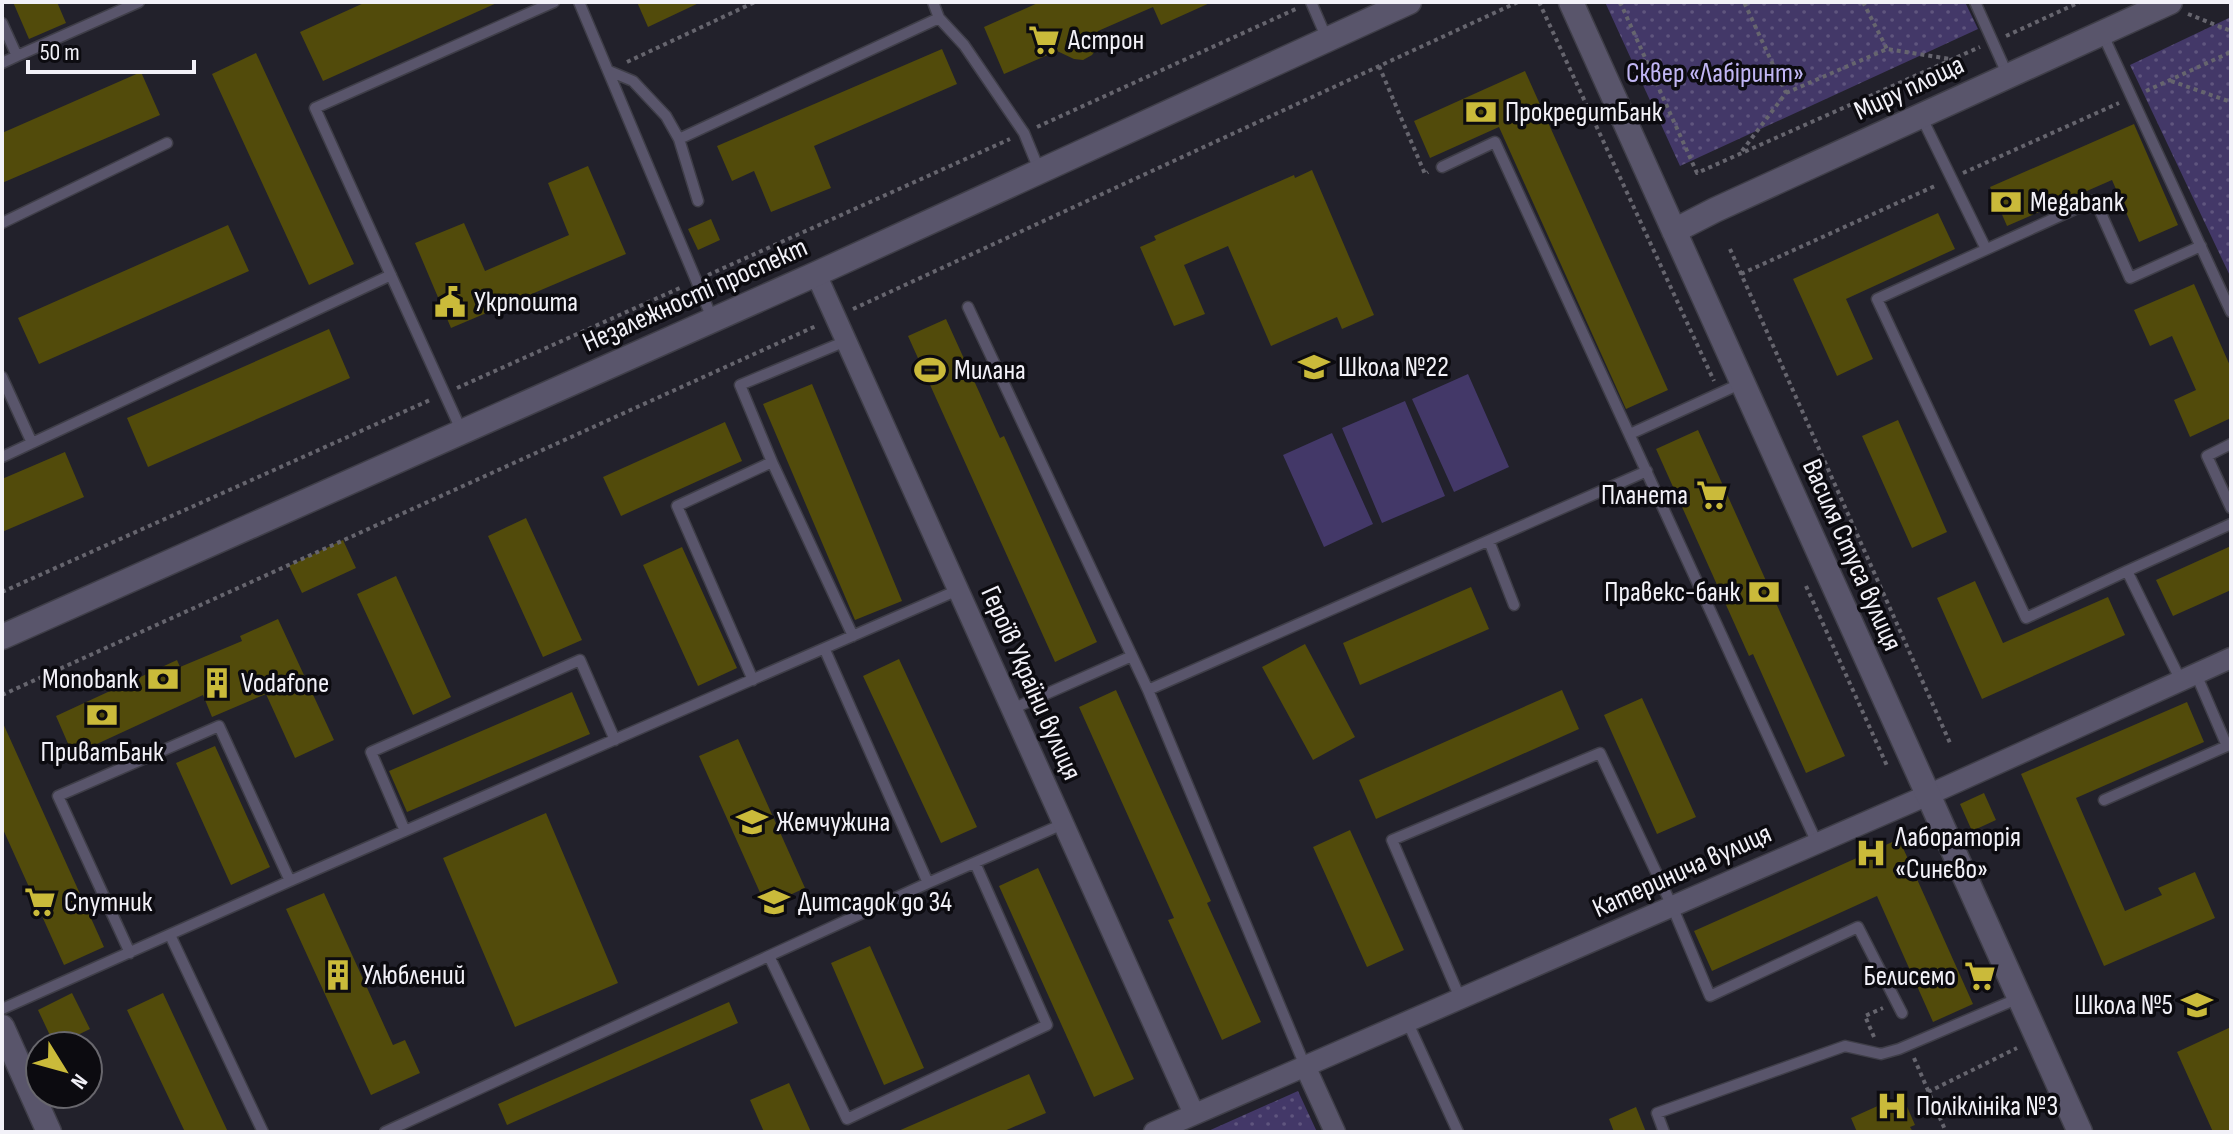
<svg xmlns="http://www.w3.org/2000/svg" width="2233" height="1134" font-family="'Sofia Sans Condensed',sans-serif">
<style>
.green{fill:#433868}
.park{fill:url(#park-dots)}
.building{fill:#524b0b}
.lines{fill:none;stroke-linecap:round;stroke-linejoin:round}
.service-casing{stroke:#3f3e48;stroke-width:13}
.minor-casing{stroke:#3f3e48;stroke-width:23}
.tertiary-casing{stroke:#3f3e48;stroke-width:27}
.path{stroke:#66656e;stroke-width:4;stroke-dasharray:4 4;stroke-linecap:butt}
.service{stroke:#59556b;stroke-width:10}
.minor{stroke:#59556b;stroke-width:20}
.tertiary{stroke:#59556b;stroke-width:24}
.labels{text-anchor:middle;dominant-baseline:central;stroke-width:7;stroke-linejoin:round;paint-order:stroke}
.poi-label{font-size:28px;fill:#f2f1f8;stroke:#0c0b10;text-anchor:start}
.park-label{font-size:28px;fill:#c1b6f4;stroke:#0c0b10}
.street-label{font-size:28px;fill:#f2f1f8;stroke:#0c0b10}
</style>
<defs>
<pattern id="park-dots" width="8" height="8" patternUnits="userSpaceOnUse" patternTransform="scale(2)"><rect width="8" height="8" fill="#433868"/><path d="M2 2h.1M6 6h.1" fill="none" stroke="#5f557e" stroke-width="1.8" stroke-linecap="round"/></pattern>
</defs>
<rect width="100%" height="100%" fill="#22212b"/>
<path class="green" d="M1468,374L1509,467L1454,492L1412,399Z
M1405,401L1445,496L1382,523L1342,428Z
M1332,433L1373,524L1324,547L1283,455Z"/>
<path class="park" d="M1605,2H1965L1978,29L1680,166Z
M2231,17V278L2130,65Z
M1298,1091L1317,1132H1206Z"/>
<path class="building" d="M13,2H57L66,23L29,39Z
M366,2H499L323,81L300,32Z
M637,2H701L648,27Z
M1040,2H1212L1161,25L1153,7L1098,31L1097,48L1092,55L1083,60L1074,59L1057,51L1004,74L984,27Z
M942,49L957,84L814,146L831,188L771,212L754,171L732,181L717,146Z
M256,53L354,264L309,285L212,74Z
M1525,71L1668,390L1626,409L1499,127L1430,158L1414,121Z
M141,72L160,115L2,183V133Z
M2134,124L2178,225L2139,242L2112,180L2007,226L1990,187Z
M588,166L626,254L451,328L415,243L464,223L485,271L569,235L548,183Z
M1312,170L1374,315L1342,329L1337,317L1271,346L1228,246L1184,265L1205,314L1174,326L1140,247L1156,240L1154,236L1294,175L1295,178Z
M1938,213L1955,249L1846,299L1873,359L1837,376L1793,279Z
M711,219L720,240L698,250L688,229Z
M228,225L249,271L39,364L18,318Z
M2194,284L2231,368V418L2190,437L2174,400L2196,390L2172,336L2150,346L2134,310Z
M946,319L1000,438L1004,436L1097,642L1055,662L908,336Z
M329,329L350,378L148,467L127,418Z
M812,384L902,601L855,620L763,404Z
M1898,420L1947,532L1912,548L1862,436Z
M725,422L742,461L621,516L603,477Z
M1698,430L1845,756L1806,773L1753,654L1749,656L1656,449Z
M65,452L84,497L2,532V479Z
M526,518L582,640L543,657L488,536Z
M343,540L356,568L302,593L289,566Z
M2231,546V590L2173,616L2156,580Z
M682,547L737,668L698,686L643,565Z
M396,576L451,697L413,715L357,594Z
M1975,581L2003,643L2108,597L2125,635L1982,699L1937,598Z
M1471,587L1489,629L1360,685L1343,643Z
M278,619L334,740L295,758L266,694L212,717L203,695L73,755L56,716L177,660L180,667L242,641L240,636Z
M1305,644L1355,737L1313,760L1262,667Z
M899,659L977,827L941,843L863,676Z
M1116,690L1211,901L1207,903L1261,1022L1222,1040L1168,920L1174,918L1079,707Z
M1562,690L1579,729L1376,819L1359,780Z
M572,692L590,734L407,812L389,771Z
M1642,698L1696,817L1657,834L1604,715Z
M2187,702L2204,742L2076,798L2125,911L2162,895L2158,888L2195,872L2215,918L2104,966L2021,774Z
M2,721L104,947L64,965L2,827Z
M738,739L805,888L766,906L699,756Z
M215,746L270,867L231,885L176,763Z
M1984,793L1996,820L1972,831L1960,804Z
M546,813L618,983L515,1027L443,858Z
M1350,830L1404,950L1367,967L1313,847Z
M1899,839L1973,1004L1933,1022L1877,896L1712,971L1694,931Z
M1038,868L1134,1079L1094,1097L999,886Z
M324,893L393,1045L405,1040L420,1073L371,1095L286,909Z
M870,946L924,1068L884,1085L831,963Z
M72,993L90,1029L55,1046L38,1010Z
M163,993L228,1132H185L127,1010Z
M729,1002L738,1023L507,1125L498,1104Z
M2231,1027V1132H2213L2177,1052Z
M1029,1074L1046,1113L1002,1132H896Z
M789,1083L811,1132H764L750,1100Z
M1902,1095L1915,1125L1910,1127L1913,1132H1857L1851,1118Z
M1636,1107L1646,1132H1614L1609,1119Z"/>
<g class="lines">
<defs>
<path id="service" d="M579,2L712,318
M1311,2L1327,39
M1975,2L2008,76
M939,18L964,45L1024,133L1040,172
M2,23L17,56L139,2
M2103,35L2231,312
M2,63L17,56
M609,71L633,81L666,116L679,139L698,201
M1921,116L1986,249
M679,139L939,18L933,2
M1442,167L1495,142L1817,843
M2,223L167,143
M968,307L1148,690
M2,377L32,443
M462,432L315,108L554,2
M1630,434L1742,383
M2231,444L2207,456L2231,508
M2,457L391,275
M772,462L740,385L846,341
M1489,541L1514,605
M2127,571L2026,618L1877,299L2095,200L2130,278L2201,246
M825,650L928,883
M753,680L677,506L772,462L853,636
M2181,681L2127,571L2231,524
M1012,709L1132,656
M2104,800L2227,746L2196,674
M405,831L371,752L580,660L615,740
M170,935L263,1132
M130,953L58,796L219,726L290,881
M769,956L847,1119L1047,1025L975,863
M1460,998L1392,840L1600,753L1672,906L1710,996L1858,927L1902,1013
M2,1009L290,881L958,590
M1407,1021L1458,1132
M1305,1066L1148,690L1647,471
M385,1132L928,883L1063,824
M1664,1132L1657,1113L1845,1046L1881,1054L1899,1049L2019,998"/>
<path id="minor" d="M816,274L1194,1114
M1305,1066L1335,1132
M1154,1132L1928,795L2231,658"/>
<path id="tertiary" d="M1571,2L2080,1132
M1674,231L1715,210L2170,2
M2,637L816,274L1409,2
M2,1027L49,1132"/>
</defs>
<use href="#service" class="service-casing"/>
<use href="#minor" class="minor-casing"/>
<use href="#tertiary" class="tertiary-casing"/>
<path class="path" d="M1539,2L1714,381
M1620,2L1697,173L1980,47
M1863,2L1887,49
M2188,14L2231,31
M2006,36L2080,2
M627,62L755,2
M1379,66L1425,174L1428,172
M2171,81L2231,102
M2146,91L2231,52
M1786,93L1887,49L1950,59
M1037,127L1298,8
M1742,151L1786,93L1744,2
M1963,173L2119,103
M1730,249L1950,743
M1741,274L1937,185
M708,275L1010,139
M853,309L1518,2
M457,388L682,287
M1806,586L1888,768
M2,592L430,400
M2,695L816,326
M1874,1037L1865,1016L1883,1008
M1914,1058L1946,1132
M1928,1092L2017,1048"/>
<use href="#service" class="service"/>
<use href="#minor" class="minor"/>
<use href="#tertiary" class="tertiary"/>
</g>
<defs>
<symbol id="supermarket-bare" viewBox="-9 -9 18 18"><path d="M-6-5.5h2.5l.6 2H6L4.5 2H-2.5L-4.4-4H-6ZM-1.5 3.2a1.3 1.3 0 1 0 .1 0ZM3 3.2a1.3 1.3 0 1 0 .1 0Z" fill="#caba3a" stroke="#0c0b10" stroke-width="2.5" paint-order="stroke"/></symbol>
<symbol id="bank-bare" viewBox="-9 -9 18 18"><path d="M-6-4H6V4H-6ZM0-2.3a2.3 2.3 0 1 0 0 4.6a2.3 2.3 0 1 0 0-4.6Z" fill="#caba3a" stroke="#0c0b10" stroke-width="2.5" paint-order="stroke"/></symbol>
<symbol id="civic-bare" viewBox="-9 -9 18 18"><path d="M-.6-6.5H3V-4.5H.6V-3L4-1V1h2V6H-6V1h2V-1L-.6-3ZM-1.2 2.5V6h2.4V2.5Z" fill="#caba3a" stroke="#0c0b10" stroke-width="2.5" paint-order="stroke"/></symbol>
<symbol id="school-bare" viewBox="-9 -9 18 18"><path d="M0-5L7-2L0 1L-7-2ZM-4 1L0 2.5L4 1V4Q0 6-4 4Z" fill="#caba3a" stroke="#0c0b10" stroke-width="2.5" paint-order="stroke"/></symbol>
<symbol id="stadium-bare" viewBox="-9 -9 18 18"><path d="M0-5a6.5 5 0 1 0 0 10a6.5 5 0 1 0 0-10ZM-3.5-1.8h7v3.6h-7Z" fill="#caba3a" stroke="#0c0b10" stroke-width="2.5" paint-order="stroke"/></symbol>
<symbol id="building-bare" viewBox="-9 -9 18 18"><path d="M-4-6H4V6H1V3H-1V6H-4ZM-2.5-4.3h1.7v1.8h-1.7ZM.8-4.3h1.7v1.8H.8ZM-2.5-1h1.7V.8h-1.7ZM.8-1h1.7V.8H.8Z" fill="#caba3a" stroke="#0c0b10" stroke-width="2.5" paint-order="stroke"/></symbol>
<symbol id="hospital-bare" viewBox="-9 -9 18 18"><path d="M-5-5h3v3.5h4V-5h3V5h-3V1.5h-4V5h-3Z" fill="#caba3a" stroke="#0c0b10" stroke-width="2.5" paint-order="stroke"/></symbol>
</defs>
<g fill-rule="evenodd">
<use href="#supermarket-bare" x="1022" y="18" width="44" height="44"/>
<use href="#bank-bare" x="1459" y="90" width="44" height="44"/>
<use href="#bank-bare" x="1984" y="180" width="44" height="44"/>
<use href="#civic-bare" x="428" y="280" width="44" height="44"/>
<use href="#school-bare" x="1292" y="345" width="44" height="44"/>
<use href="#stadium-bare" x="908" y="348" width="44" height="44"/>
<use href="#supermarket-bare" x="1690" y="473" width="44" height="44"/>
<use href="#bank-bare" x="1742" y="570" width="44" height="44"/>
<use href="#bank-bare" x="141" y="657" width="44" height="44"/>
<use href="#building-bare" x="195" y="661" width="44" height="44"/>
<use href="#bank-bare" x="80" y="693" width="44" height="44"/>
<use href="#school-bare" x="730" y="800" width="44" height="44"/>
<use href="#hospital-bare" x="1849" y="831" width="44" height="44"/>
<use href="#supermarket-bare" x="18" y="880" width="44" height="44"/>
<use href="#school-bare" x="752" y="880" width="44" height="44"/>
<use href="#building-bare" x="316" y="953" width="44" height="44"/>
<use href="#supermarket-bare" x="1958" y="954" width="44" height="44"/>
<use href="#school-bare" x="2175" y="983" width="44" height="44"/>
<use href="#hospital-bare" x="1870" y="1084" width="44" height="44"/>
</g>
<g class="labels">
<g class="poi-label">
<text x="1068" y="40">Астрон</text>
<text x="1505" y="112">ПрокредитБанк</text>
<text x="2030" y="202">Megabank</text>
<text x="474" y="302">Укрпошта</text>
<text x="1338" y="367">Школа №22</text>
<text x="954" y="370">Милана</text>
<text x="1688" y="495" text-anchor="end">Планета</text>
<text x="1740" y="592" text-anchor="end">Правекс-банк</text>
<text x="139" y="679" text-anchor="end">Monobank</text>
<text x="241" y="683">Vodafone</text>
<text x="102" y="752" text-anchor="middle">ПриватБанк</text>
<text x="776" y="822">Жемчужина</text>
<text x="1895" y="837">Лабораторія<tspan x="1895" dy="32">«Синєво»</tspan></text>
<text x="64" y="902">Спутник</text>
<text x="798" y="902">Дитсадок до 34</text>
<text x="362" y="975">Улюблений</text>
<text x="1956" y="976" text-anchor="end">Белисемо</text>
<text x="2173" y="1005" text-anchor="end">Школа №5</text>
<text x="1916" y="1106">Поліклініка №3</text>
</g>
<g class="park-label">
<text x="1715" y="73">Сквер «Лабіринт»</text>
</g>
<g class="street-label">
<text transform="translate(1909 88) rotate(-25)">Миру площа</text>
<text transform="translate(695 295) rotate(-24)">Незалежності проспект</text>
<text transform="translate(1852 555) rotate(66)">Василя Стуса вулиця</text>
<text transform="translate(1031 683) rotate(66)">Героїв України вулиця</text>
<text transform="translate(1682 871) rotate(-24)">Катеринича вулиця</text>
</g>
</g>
<rect width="2233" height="1134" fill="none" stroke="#f2f1f8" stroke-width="8"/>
<g transform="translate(64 1070) rotate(127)"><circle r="38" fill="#0c0b10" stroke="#68676d" stroke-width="2"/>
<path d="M0-6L14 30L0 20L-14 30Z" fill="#caba3a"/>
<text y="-12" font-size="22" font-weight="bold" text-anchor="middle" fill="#f2f1f8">N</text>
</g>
<path d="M28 60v12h166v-12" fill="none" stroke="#f2f1f8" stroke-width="4"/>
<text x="40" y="60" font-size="24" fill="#f2f1f8" stroke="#0c0b10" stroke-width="6" paint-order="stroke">50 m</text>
</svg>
